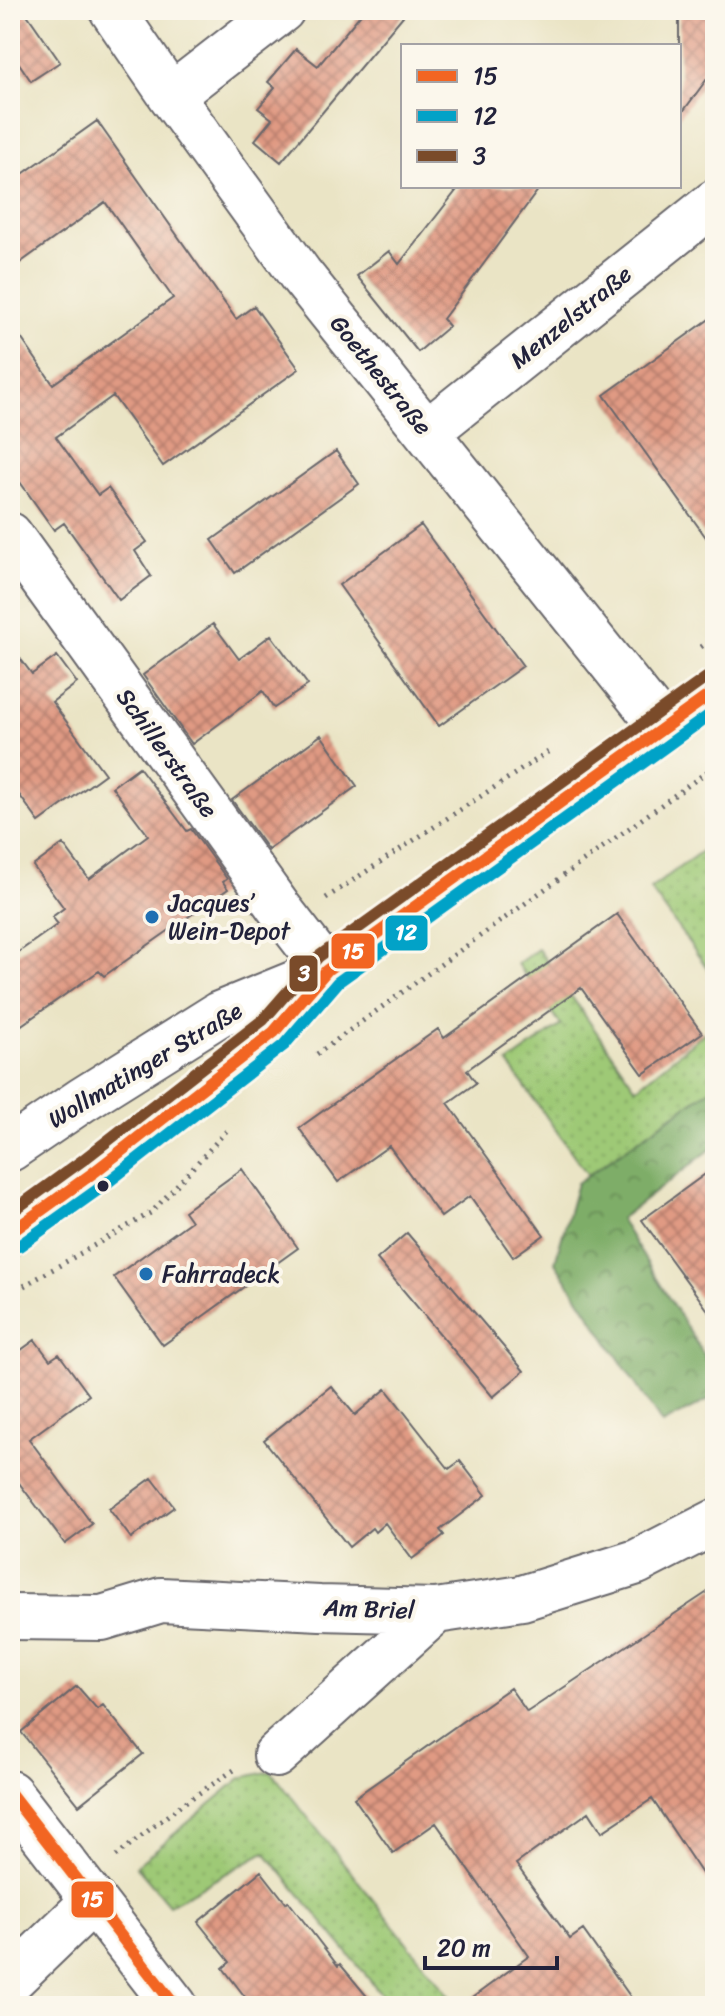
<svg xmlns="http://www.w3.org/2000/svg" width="725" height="2016" font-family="Sriracha,sans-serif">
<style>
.grass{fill:url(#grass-dots);stroke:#607658;stroke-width:2}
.forest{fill:url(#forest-crowns);stroke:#506851;stroke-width:2}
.building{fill:url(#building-cross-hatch)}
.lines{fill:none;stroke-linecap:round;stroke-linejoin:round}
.minor-casing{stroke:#68666b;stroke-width:48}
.major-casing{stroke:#68666b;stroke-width:48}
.path{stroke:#68666b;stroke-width:5;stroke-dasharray:2 6;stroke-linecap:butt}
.minor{stroke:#fff;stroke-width:44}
.major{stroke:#fff;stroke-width:44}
.bus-1-casing{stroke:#fbf7ec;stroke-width:18}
.bus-2-casing{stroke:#fbf7ec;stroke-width:18}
.bus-3-casing{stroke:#fbf7ec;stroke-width:18}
.bus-1{stroke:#f26522;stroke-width:12}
.bus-2{stroke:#02a2c7;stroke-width:12}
.bus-3{stroke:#7a4b2a;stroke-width:12}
.poi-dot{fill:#1f6fb2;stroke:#fbf7ec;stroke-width:3}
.bus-dot{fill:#22223b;stroke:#fbf7ec;stroke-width:3}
.labels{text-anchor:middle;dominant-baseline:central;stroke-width:8;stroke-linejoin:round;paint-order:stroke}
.street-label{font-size:24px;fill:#22223b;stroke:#fbf7ec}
.poi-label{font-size:24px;fill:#22223b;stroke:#fbf7ec;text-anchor:start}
.line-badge{stroke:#fbf7ec;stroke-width:3}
.badge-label{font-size:22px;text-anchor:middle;font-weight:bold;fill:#fff}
</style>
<defs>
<pattern id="grass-dots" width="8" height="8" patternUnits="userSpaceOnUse" patternTransform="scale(2)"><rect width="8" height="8" fill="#9ec976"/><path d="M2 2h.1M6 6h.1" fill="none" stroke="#88ac67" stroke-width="1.8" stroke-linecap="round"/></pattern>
<pattern id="forest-crowns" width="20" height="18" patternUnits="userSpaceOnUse" patternTransform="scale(2)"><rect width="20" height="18" fill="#7ead67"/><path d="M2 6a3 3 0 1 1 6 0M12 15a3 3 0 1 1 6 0" fill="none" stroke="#678c56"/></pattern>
<pattern id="building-cross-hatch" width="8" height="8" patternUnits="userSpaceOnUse" patternTransform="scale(2)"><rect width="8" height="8" fill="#e09a83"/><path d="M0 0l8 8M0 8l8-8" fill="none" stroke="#b57d6c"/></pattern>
</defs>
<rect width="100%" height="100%" fill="#fbf7ec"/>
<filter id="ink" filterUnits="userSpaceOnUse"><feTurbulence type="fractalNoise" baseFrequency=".0125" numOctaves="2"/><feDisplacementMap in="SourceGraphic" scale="16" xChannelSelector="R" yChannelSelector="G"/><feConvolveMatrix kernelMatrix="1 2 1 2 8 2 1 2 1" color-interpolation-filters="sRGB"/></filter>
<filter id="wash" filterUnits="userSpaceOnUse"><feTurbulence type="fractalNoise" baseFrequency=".006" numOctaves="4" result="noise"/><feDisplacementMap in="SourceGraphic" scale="32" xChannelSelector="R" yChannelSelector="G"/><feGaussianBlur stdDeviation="1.8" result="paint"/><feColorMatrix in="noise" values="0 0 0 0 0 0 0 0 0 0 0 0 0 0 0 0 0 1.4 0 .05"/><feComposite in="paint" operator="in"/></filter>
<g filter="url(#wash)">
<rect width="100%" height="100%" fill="#eae4c5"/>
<path class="grass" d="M714,842L715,843V979L650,889Z
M538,949L636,1088L715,1024V1086L588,1175L508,1063L561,1025L517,964Z
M271,1771L457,2006H391L265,1852L169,1905L136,1866L241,1778Z"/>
<path class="forest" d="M715,1086V1146L620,1219L715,1373V1397L662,1424L555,1262L577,1183Z"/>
<g id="blocks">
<path class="building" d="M10,10H24L60,62L31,81L10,50Z
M364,10H408L281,162L255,140L272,119L258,108L275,88L268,82L296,49L318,66Z
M679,10H715V68L679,117Z
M97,121L236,319L254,306L299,369L163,466L113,396L56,437L98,495L108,488L147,542L135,551L151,576L119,600L64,523L54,530L10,468V322L53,384L173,298L105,202L10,270V183Z
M460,186H541L443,319L449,326L418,352L357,276L389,251L399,264Z
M715,315V550L604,395Z
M336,451L359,484L235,573L212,540Z
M421,525L523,666L439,726L339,585Z
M213,624L239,659L271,635L308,685L274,708L263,691L192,744L143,675Z
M10,645L32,674L57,656L77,683L52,702L105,774L39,822L10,782Z
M321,735L357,786L268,850L232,800Z
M139,767L187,831L191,829L227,879L223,882L228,889L104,976L99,971L10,1033V958L58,924L52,917L64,908L33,866L63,844L89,879L148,835L112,787Z
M617,914L702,1033L643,1074L581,988L467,1070L476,1083L448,1103L544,1235L513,1257L470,1196L441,1217L389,1146L338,1182L299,1128L438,1029L444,1038Z
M715,1167V1320L642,1220Z
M242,1169L298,1248L163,1345L114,1277L191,1221L184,1211Z
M407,1233L524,1371L493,1397L377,1259Z
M35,1340L50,1360L59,1354L89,1395L29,1439L92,1524L65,1544L10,1471V1358Z
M331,1386L355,1415L386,1389L449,1469L460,1461L486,1495L440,1530L444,1535L412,1559L385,1523L375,1532L372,1528L349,1547L264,1440Z
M152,1478L174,1507L131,1538L109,1509Z
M715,1587V1893L652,1799L602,1832L589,1812L516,1864L570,1939L583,1930L637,2006H461L529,1956L436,1823L393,1853L354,1798L510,1688L527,1712Z
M77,1686L97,1709L103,1705L143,1754L79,1805L21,1732Z
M261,1871L286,1903L288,1901L338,1966L340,1964L375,2006H252L223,1968L230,1962L198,1922Z"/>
</g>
</g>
<g filter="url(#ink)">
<use href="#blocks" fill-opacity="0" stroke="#68666b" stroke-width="2"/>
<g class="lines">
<defs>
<path id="minor" d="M112,10L171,96L300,274L664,729
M171,96L282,10
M427,432L715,202
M10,535L279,908L327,970
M10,1617L102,1618L161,1600L320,1608L436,1611L522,1598L637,1562L715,1522
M276,1755L436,1611
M10,1793L175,2006
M10,1981L93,1901"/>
<path id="major" d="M10,1149L82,1100L219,1014L327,970L715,691
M10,1233L93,1173L274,1032L323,974"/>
</defs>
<use href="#minor" class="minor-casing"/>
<use href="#major" class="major-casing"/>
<path class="path" d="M701,647L715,637
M326,898L548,752
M317,1054L715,766
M10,1294L152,1212L230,1127
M116,1856L181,1805L234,1770"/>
<use href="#minor" class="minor"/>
<use href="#major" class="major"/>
<defs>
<path id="bus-1" d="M10,1233L93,1173L274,1032L327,970L715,691
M10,1793L175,2006"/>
<path id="bus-2" d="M19,1246L103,1186L284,1045L338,982L715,711"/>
<path id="bus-3" d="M10,1213L83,1160L263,1020L318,957L706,678"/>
</defs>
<use href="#bus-1" class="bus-1-casing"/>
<use href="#bus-2" class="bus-2-casing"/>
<use href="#bus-3" class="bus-3-casing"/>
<use href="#bus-1" class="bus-1"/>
<use href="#bus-2" class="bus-2"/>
<use href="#bus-3" class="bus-3"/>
</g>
</g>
<g class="poi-dot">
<circle cx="152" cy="917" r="8"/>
<circle cx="146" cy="1274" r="8"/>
</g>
<circle class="bus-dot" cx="103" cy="1186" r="7"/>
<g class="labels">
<g class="street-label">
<text transform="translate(571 317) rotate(-39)">Menzelstraße</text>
<text transform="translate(381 375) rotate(51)">Goethestraße</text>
<text transform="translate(167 753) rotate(54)">Schillerstraße</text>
<text transform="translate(145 1065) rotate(-31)">Wollmatinger Straße</text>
<text transform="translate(369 1609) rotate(2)">Am Briel</text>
</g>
<g class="poi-label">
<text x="168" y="903">Jacques’<tspan x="168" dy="28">Wein-Depot</tspan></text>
<text x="162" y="1274">Fahrradeck</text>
</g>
</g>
<g class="line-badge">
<rect x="384" y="914" width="45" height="38" rx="8" fill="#02a2c7"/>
<rect x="330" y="932" width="46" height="38" rx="8" fill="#f26522"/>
<rect x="288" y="954" width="31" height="39" rx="8" fill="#7a4b2a"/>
<rect x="70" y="1880" width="45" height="39" rx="8" fill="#f26522"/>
</g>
<g class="badge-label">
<text x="406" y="940">12</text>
<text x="353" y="959">15</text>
<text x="304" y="981">3</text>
<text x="92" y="1907">15</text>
</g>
<rect width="725" height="2016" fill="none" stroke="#fbf7ec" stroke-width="40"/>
<rect x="401" y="44" width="280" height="144" fill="#fbf7ec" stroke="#a4a2a5" stroke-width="2"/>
<rect x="417" y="70" width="40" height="12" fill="#f26522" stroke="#a4a2a5" stroke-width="2"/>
<text x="473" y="84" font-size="24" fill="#22223b">15</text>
<rect x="417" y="110" width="40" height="12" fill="#02a2c7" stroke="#a4a2a5" stroke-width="2"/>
<text x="473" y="124" font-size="24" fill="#22223b">12</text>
<rect x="417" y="150" width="40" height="12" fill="#7a4b2a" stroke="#a4a2a5" stroke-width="2"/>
<text x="473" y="164" font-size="24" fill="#22223b">3</text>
<path d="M425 1956v12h132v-12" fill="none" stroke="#22223b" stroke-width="4"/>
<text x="437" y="1956" font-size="24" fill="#22223b" stroke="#fbf7ec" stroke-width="6" paint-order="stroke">20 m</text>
</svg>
